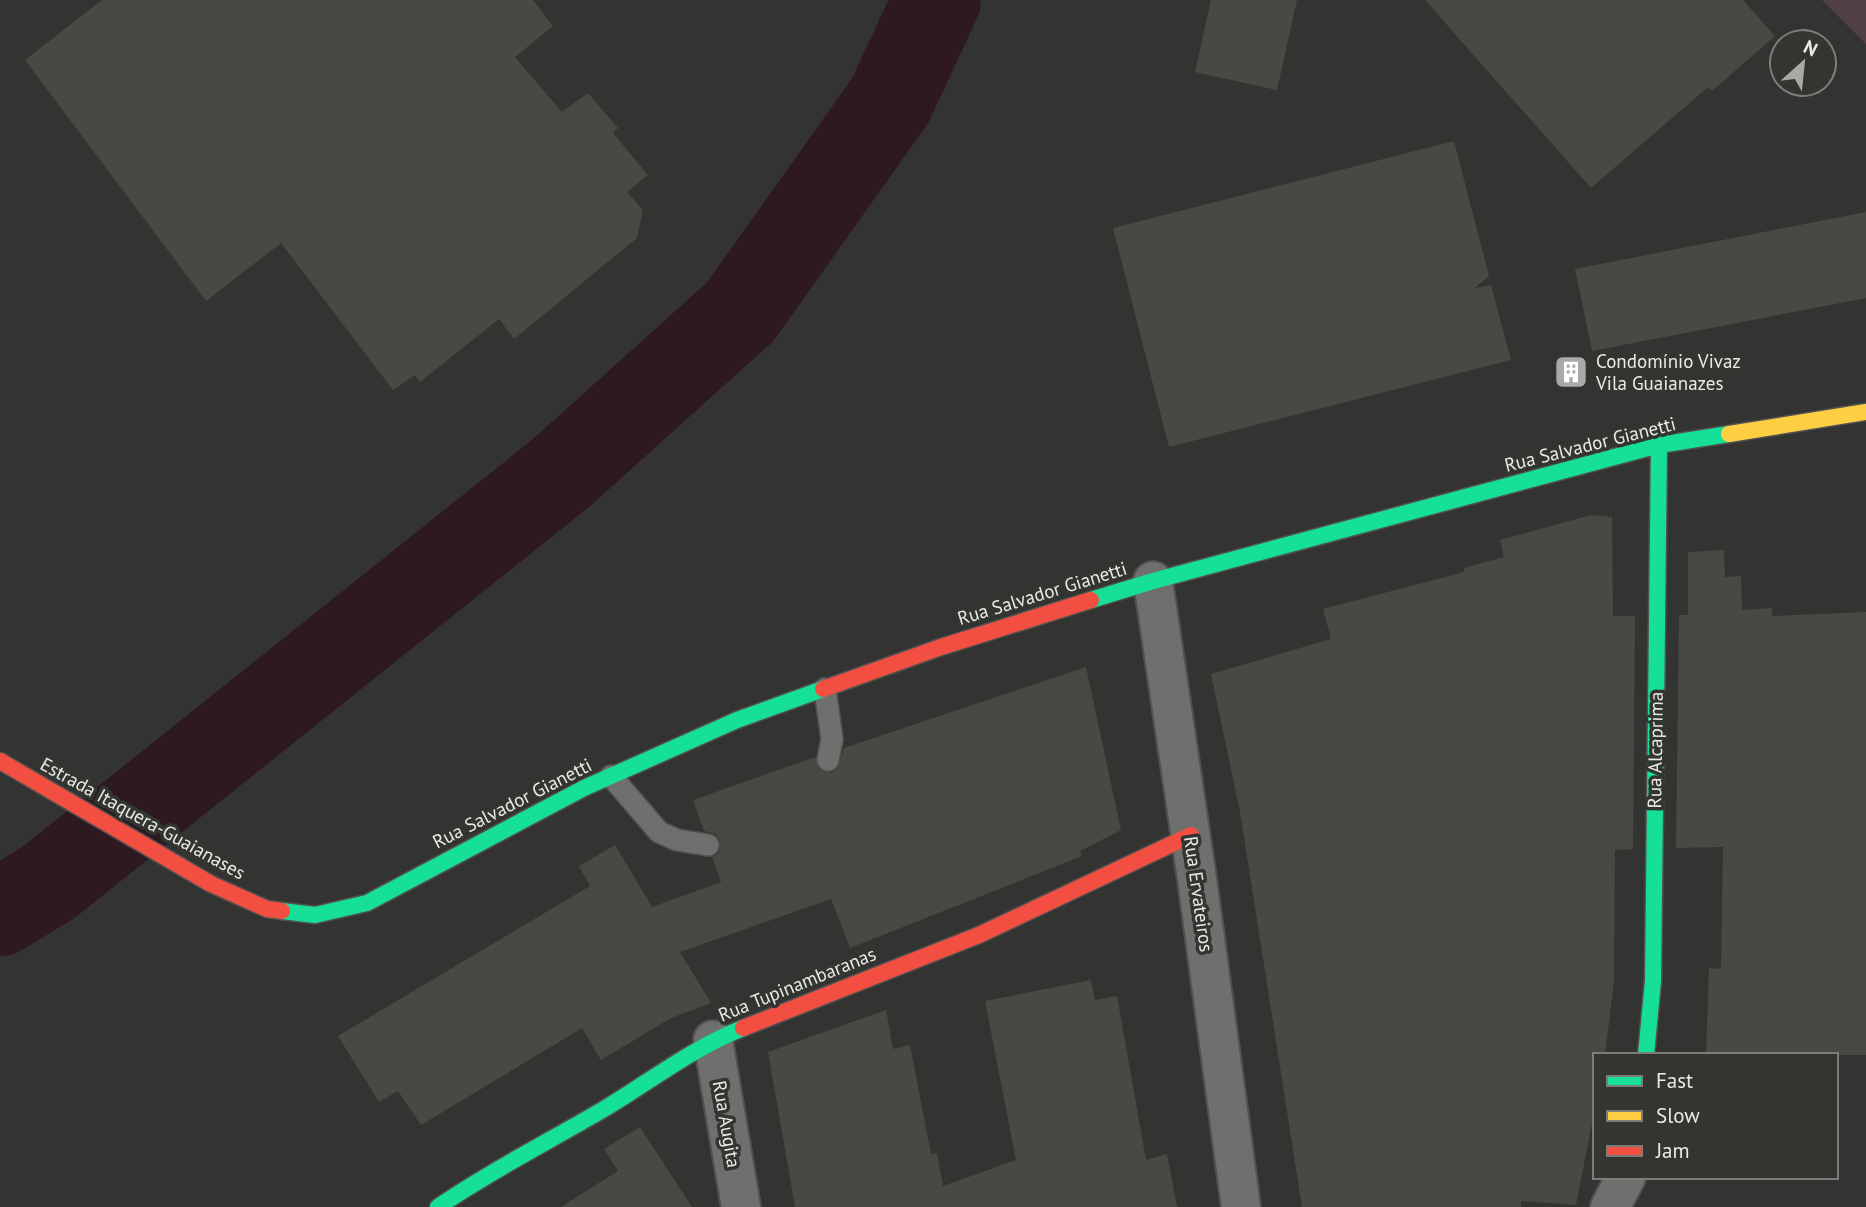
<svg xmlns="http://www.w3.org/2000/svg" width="1866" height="1207" font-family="'PT Sans',sans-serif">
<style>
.green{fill:#504046}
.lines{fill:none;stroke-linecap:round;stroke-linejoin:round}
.river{stroke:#2e1822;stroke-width:88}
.building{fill:#474943}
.lane-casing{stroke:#515150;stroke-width:24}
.street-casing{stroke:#515150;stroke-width:42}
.fast-casing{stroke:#515150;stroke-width:19}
.slow-casing{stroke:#515150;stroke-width:19}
.jam-casing{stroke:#515150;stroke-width:19}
.lane{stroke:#6f706e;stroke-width:21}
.street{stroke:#6f706e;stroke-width:38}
.fast{stroke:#16e098;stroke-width:16}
.slow{stroke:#ffcf43;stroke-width:16}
.jam{stroke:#f24e42;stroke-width:16}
.labels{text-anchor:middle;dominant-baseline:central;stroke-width:7;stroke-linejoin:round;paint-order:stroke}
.poi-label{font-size:19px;fill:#e9eae8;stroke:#333531;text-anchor:start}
.street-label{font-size:19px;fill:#e9eae8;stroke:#333531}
</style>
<rect width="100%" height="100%" fill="#333432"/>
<path class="green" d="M1822,0H1866V44Z"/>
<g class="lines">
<path class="river" d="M0,912L49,882L561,473L740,312L890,101L937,0"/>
</g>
<path class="building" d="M102,0H533L553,26L515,57L562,112L588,93L618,128L613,133L648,175L627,192L643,210L637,238L514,339L499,319L420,382L415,375L393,390L281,243L206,301L25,60Z
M1211,0H1297L1277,90L1195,72Z
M1425,0H1743L1775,36L1712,91L1708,87L1591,188Z
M1454,141L1489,276L1475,288L1491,285L1511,360L1169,447L1113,228Z
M1866,212V298L1592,351L1575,269Z
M1591,515L1612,517L1613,616H1635L1633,849L1615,850L1614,982L1605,1055H1595V1108L1576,1205L1521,1201V1207H1302L1240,812L1211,674L1331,639L1323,609L1464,572V568L1504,557L1500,540Z
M1724,550L1725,577L1741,576L1742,610L1772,608V616L1866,612V1055H1706L1709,968L1721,969L1723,847L1676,848L1679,615H1688V552Z
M1086,667L1121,830L1080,851L1082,856L850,948L831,899L680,952L711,1003L671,1018L601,1060L582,1028L421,1125L398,1091L379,1102L338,1036L590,886L579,866L615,845L652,907L721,882L712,857L719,853L720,841L716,834L704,831L693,800L815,757L819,769L832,773L838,768L844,748Z
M1091,980L1095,1000L1117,996L1146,1160L1167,1154L1177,1207H795L768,1052L886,1010L893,1049L910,1045L931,1154L937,1153L943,1186L1016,1160L985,1001Z
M640,1127L692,1207H561L618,1171L604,1149Z"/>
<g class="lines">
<defs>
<path id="lane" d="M825,689L832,739L828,760
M611,776L659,832L677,840L708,845"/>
<path id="street" d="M1153,581L1197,879L1241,1207
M713,1040L741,1207
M1610,1207L1626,1177"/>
<path id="fast" d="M1091,600L1153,581L1659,445L1729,434
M282,911L315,915L367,903L584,788L737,720L823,689
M1646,1055L1653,981L1659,445
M438,1207C493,1169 552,1140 609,1106C653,1079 695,1047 743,1028"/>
<path id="slow" d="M1729,434L1866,412"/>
<path id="jam" d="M823,689L941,647L1091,600
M0,761L211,884L267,909L282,911
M743,1028L979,935L1191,835"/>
</defs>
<use href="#lane" class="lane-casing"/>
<use href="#street" class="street-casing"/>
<use href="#fast" class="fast-casing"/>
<use href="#slow" class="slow-casing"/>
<use href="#jam" class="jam-casing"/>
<use href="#lane" class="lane"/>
<use href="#street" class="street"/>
<use href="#fast" class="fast"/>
<use href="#slow" class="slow"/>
<use href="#jam" class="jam"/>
</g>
<defs>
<symbol id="building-square" viewBox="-11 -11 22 22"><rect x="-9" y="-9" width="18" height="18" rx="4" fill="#a9aaa8" stroke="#333531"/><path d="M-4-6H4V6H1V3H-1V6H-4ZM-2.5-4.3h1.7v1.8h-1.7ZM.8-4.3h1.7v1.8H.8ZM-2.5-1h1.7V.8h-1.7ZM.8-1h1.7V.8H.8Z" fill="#fff"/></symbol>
</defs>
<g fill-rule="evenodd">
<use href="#building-square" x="1552" y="353" width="38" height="38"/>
</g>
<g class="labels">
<g class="poi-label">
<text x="1596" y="361">Condomínio Vivaz<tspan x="1596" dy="22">Vila Guaianazes</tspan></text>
</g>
<g class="street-label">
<text transform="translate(1590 444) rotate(-14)">Rua Salvador Gianetti</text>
<text transform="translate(1042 593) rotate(-17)">Rua Salvador Gianetti</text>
<text transform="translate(1655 750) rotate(-89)">Rua Alcaprima</text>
<text transform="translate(512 803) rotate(-27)">Rua Salvador Gianetti</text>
<text transform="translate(143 818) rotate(29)">Estrada Itaquera-Guaianases</text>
<text transform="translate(1199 894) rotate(82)">Rua Ervateiros</text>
<text transform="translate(797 984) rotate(-22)">Rua Tupinambaranas</text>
<text transform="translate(727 1124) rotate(80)">Rua Augita</text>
</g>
</g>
<rect x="1593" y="1053" width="245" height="126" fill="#333531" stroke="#7c7d7a" stroke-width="2"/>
<rect x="1607" y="1076" width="35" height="10" fill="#16e098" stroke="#7c7d7a" stroke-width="2"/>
<text x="1656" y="1088" font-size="21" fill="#e9eae8">Fast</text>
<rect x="1607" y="1111" width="35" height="10" fill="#ffcf43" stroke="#7c7d7a" stroke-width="2"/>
<text x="1656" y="1123" font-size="21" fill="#e9eae8">Slow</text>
<rect x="1607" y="1146" width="35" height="10" fill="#f24e42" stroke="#7c7d7a" stroke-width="2"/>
<text x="1656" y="1158" font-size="21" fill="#e9eae8">Jam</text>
<g transform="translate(1803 63) rotate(27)"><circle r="33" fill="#333531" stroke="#7c7d7a" stroke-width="2"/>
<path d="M0-5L12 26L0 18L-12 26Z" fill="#a9aaa8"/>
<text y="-10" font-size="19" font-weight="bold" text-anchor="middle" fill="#e9eae8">N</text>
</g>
</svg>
